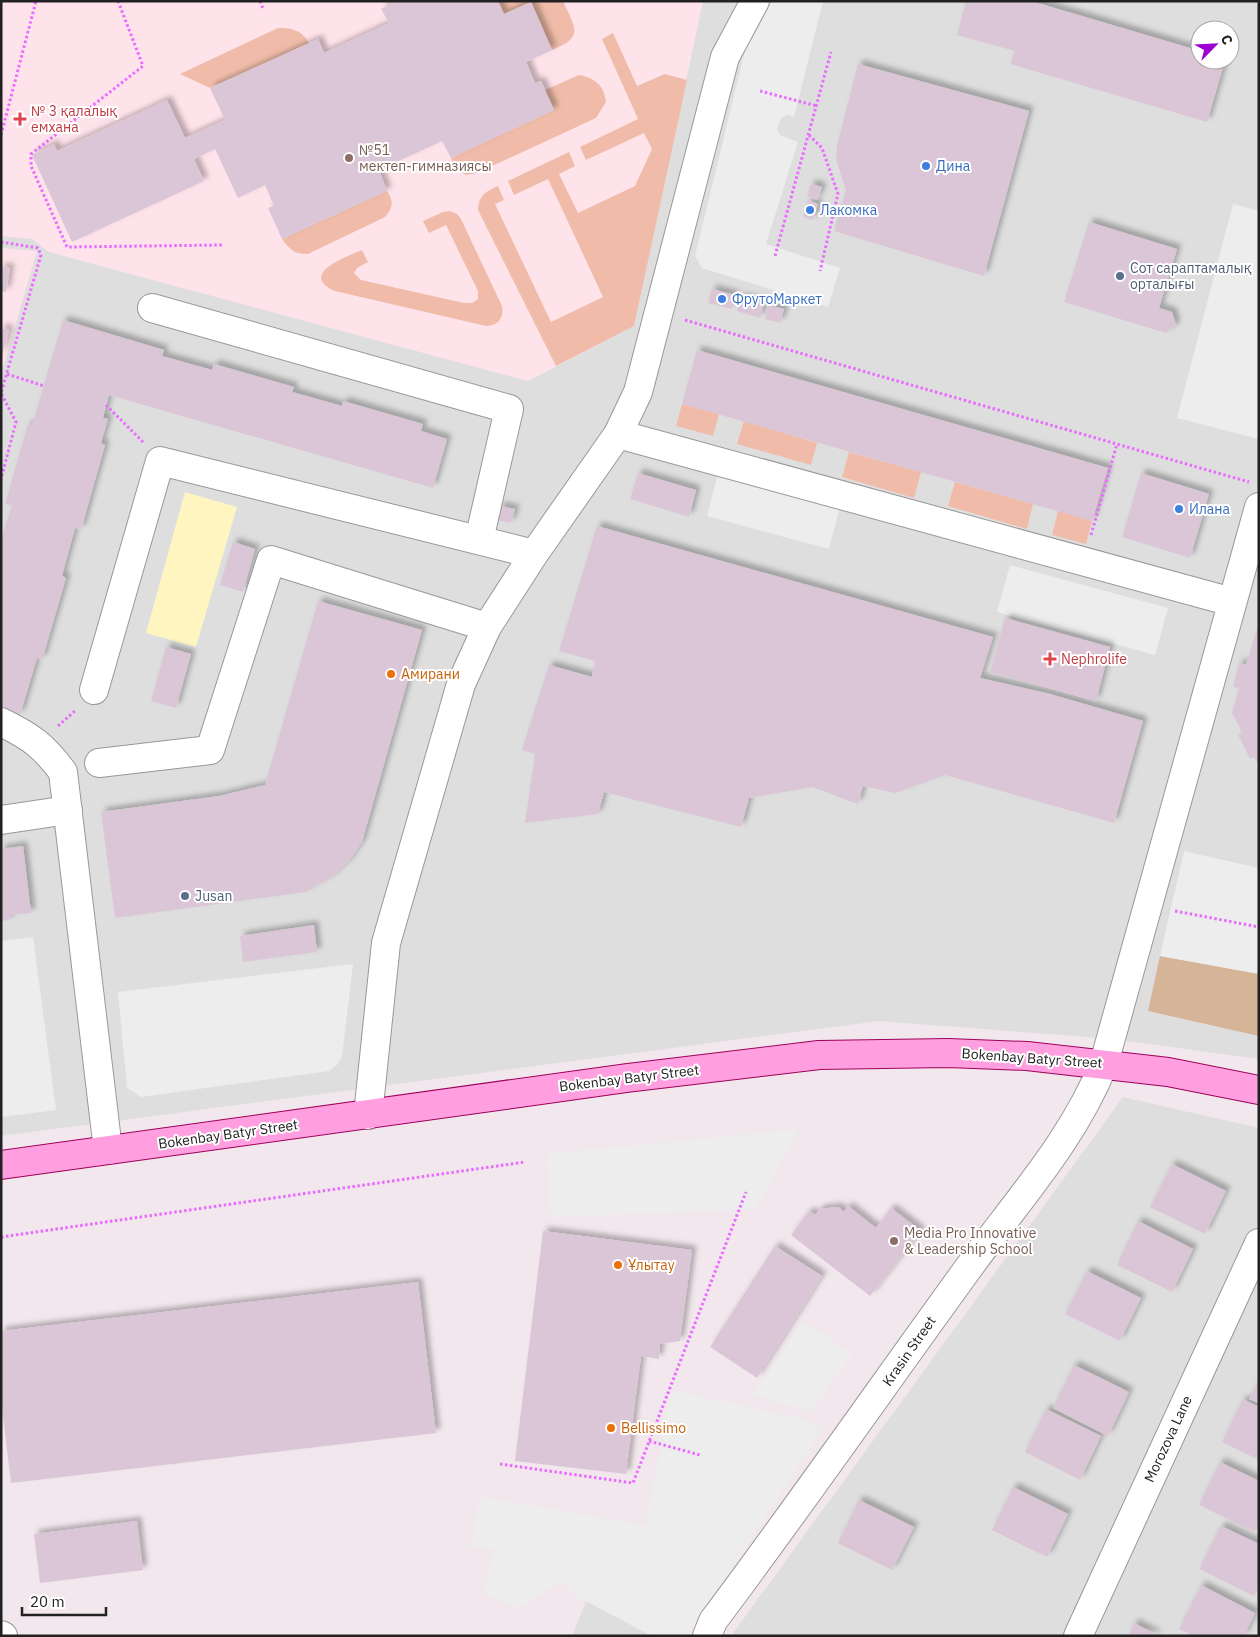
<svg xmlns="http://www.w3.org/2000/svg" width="1260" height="1637" font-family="'IBM Plex Sans',sans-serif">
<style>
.residential{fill:#dfdedf;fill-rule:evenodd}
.education{fill:#ffe3ea}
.grass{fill:#f0bca9}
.forest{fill:#d5b498}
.park{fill:#fff5c1}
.parking{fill:#ededed}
.building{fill:#dac6d6;filter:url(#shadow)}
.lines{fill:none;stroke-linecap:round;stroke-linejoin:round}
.minor-casing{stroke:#989898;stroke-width:30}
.major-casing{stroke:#9e005a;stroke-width:30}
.path{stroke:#ea6bff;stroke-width:3;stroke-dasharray:2.5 2.5;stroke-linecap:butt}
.minor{stroke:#fff;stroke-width:28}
.major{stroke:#ff9fe0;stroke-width:28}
.health-dot{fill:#e0444e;stroke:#fff;stroke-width:2}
.education-dot{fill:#8d6e63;stroke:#fff;stroke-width:2}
.shop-dot{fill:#3f7fe0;stroke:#fff;stroke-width:2}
.service-dot{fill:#5c6f8a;stroke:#fff;stroke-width:2}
.food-dot{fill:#e8710a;stroke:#fff;stroke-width:2}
.labels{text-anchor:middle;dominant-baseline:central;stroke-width:4;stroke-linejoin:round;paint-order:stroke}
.health-label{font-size:14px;fill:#be3a42;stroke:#fff;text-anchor:start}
.education-label{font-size:14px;fill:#785e54;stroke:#fff;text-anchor:start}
.shop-label{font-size:14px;fill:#366cbe;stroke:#fff;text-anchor:start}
.service-label{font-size:14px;fill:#4e5e75;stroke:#fff;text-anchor:start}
.food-label{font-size:14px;fill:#c56008;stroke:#fff;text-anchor:start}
.street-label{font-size:14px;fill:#212121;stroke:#fff}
</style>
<defs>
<filter id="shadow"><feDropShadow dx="4.5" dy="-4.5" stdDeviation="2.5" flood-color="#0004"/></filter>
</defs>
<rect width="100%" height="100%" fill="#f2e7ed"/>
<path class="residential" d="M1,1H1259V1059L1112,1039L879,1021L1,1136ZM1200,30H1230V60H1200Z
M1123,1097L1259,1128V1636H731Z
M589,1594L681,1636H572Z"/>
<path class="education" d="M1,1H703L634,326L528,381L49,252L32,239L1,236Z
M1,248L37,251L1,375Z"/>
<path class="grass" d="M498,1H563C575,28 585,37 552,50L531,2L504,14Z
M278,28C292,28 302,30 309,43L210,88L180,74Z
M613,33L637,86L665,74L687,80L634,326L556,366L478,210C479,195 485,192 498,186L504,200L495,204L551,322L603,297L548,179L514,195L508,181L569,152L575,166L559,174L578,213L635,186L652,149L644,133L586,160L580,147L638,119L602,39Z
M579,75C595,78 604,85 606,102L596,118L477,173L466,175L455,168L451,158L554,110L545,90Z
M387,191C394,201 393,208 385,217L308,254C294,254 290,250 282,239Z
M450,211L457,214L461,219L502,306C504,318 499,325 486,326L335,291C297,274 348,256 362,250L368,262L357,268L354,273L361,280L464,303H472L478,299V291L446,225L429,233L423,221L443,212Z
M682,404L719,414L713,436L676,426Z
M744,421L817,443L811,465L737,444Z
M849,452L921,472L914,498L842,477Z
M955,482L1033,504L1027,529L948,506Z
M1058,511L1092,521L1086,544L1052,535Z"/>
<path class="forest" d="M1160,956L1259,974V1036L1148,1011Z"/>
<path class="park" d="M185,492L237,507L196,647L146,633Z"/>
<path class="parking" d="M757,1H823L794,117L788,115L782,117L777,129L780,135L798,142L766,244L840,268L828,307L702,268L695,256Z
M1233,204L1259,211V439L1177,418Z
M724,450L846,483L829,549L707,516Z
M1010,565L1168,608L1155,655L997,612Z
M1184,851L1259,868V974L1160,956Z
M33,937L56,1110L1,1117V941Z
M353,964L342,1056L337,1065L329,1071L141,1097L127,1088L118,992Z
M799,1129L755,1209L551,1217L547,1154Z
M804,1321L852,1354L811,1412L752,1394Z
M671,1390L805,1420L822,1430L686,1636H652L578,1597L561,1581L519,1608L483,1593L495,1550L472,1546L480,1496L646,1526Z"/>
<path class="building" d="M397,1H498L504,14L531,2L552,50L526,62L535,83L541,81L554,110L451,158L442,141L379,170L387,191L282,239L268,208L274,206L265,185L238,198L215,149L194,159L204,181L72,242L32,155L54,144L57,151L167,100L185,138L225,120L210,88L318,39L324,53L389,23L381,9Z
M966,1H1031L1200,51V60H1225L1207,122L1010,64L1015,51L957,35Z
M858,64L1029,111L984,276L834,231L846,190L836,160L837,146Z
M811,184L822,187L817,200L807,196Z
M808,200L818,204L813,220L803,217Z
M1089,222L1177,249L1159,308L1172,312L1176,325L1166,333L1064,302Z
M1,267L10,268L6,292L1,291Z
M712,289L735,295L732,309L708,303Z
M740,297L764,303L760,318L737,311Z
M768,305L784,309L780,323L765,319Z
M63,320L164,350L162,356L212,370L214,364L294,387L292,392L342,406L343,401L423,424L421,431L447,439L433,488L109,395L103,418L108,419L101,443L105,445L81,530L75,528L62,576L66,578L42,660L37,658L20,715L1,710V540L12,505L5,504L28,424L32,426Z
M1,328L9,330L2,356H1Z
M697,350L1108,468L1092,521L682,404Z
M638,473L696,490L689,517L630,499Z
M1141,473L1209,494L1190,558L1122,537Z
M500,506L515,509L511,523L497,520Z
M597,526L993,637L980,678L1050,694L1143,721L1114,823L945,775L895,793L863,786L858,804L812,787L749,798L741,827L604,792L598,814L525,823L535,754L522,750L549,665L592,677L595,661L559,651Z
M233,542L255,549L243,592L220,585Z
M318,601L422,630L362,842L349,861L332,877L305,892L115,918L101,812L219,796L265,785Z
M1005,618L1110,647L1096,701L990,672Z
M1259,623V766L1254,757L1250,759L1238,735L1242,732L1232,713L1239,688L1233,687L1239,663L1246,665Z
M166,647L191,654L176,708L151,701Z
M23,846L31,913L9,915L10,920L1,921V849Z
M314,925L317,952L243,962L240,936Z
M1172,1164L1226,1191L1205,1234L1150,1207Z
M848,1206L876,1228L891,1208L921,1231L870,1296L791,1235L809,1211L815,1215L820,1209L838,1207L844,1212Z
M1138,1221L1193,1249L1172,1292L1117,1265Z
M543,1231L692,1250L680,1341L660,1344L659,1359L641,1356L626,1474L515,1461Z
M775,1246L822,1276L757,1378L710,1347Z
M1087,1271L1141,1298L1120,1341L1065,1314Z
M418,1282L436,1433L11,1483L1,1399V1331Z
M1074,1365L1129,1392L1108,1436L1053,1408Z
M1259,1379V1403L1249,1399Z
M1243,1399L1259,1407V1460L1222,1442Z
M1046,1409L1101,1436L1080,1480L1025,1452Z
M1220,1462L1259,1481V1523L1254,1532L1199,1505Z
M1013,1487L1068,1514L1047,1557L992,1530Z
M859,1500L914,1527L892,1570L838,1543Z
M137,1521L143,1570L40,1583L34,1534Z
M1221,1526L1259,1544V1587L1254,1596L1199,1569Z
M1201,1585L1255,1613L1244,1636H1194L1179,1629Z
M1134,1623L1159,1636H1128Z"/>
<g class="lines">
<defs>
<path id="minor" d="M152,308L509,409L479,540
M618,434L1232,602
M94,690L160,461L534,554
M1,722C30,736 44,746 63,772L108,1150
M99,763L210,750L271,560L487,627
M1,820L68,810
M368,1115L386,943L461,684L487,627L534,554L618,434L638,392L725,57L755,1
M1,1635L3,1636
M707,1636L713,1621C800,1505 882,1387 967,1270C1015,1203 1073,1141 1104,1063L1259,507
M1078,1636L1259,1243"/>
<path id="major" d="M1,1165L627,1078L819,1055L948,1053L1027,1056L1168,1072L1259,1090"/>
</defs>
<use href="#minor" class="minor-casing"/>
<use href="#major" class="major-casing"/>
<path class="path" d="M118,1L143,66L31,154V166L67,247L224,245
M260,1L263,9
M760,91L817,106
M1,135L36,1
M809,135L822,148L838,194L820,271
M1,242L38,248L41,255L1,393L16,422L1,479
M775,256L831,52
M685,320L1249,482
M7,374L44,386
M106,405L143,442
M1091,535L1117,444
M58,726L76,710
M1175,911L1259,927
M1,1237L525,1162
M649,1441L700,1455
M500,1464L633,1483L746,1192"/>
<use href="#minor" class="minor"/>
<use href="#major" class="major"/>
</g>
<g class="health-dot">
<path d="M17.5 111.5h5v5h5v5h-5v5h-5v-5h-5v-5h5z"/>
<path d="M1047.5 651.5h5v5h5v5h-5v5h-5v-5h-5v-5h5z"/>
</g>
<g class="education-dot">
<circle cx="349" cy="158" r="5"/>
<circle cx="894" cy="1241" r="5"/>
</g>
<g class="shop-dot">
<circle cx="926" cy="166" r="5"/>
<circle cx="810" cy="210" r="5"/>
<circle cx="722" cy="299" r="5"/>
<circle cx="1179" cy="509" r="5"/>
</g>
<g class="service-dot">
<circle cx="1120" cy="276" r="5"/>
<circle cx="185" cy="896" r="5"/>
</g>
<g class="food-dot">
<circle cx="391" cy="674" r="5"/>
<circle cx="618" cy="1265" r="5"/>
<circle cx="611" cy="1428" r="5"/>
</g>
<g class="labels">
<g class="health-label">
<text x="31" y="111">№ 3 қалалық<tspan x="31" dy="16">емхана</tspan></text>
<text x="1061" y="659">Nephrolife</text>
</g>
<g class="education-label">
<text x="359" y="150">№51<tspan x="359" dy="16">мектеп-гимназиясы</tspan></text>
<text x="904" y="1233">Media Pro Innovative<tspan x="904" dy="16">&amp; Leadership School</tspan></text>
</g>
<g class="shop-label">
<text x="936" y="166">Дина</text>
<text x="820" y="210">Лакомка</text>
<text x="732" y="299">ФрутоМаркет</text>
<text x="1189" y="509">Илана</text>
</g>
<g class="service-label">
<text x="1130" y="268">Сот сараптамалық<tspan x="1130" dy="16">орталығы</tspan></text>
<text x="195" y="896">Jusan</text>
</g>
<g class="food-label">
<text x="401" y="674">Амирани</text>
<text x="628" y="1265">Ұлытау</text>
<text x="621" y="1428">Bellissimo</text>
</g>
<g class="street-label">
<text transform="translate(1032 1058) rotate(4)">Bokenbay Batyr Street</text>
<text transform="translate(629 1078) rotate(-7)">Bokenbay Batyr Street</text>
<text transform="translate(228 1134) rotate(-8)">Bokenbay Batyr Street</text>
<text transform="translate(909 1351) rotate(-55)">Krasin Street</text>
<text transform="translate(1168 1439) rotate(-65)">Morozova Lane</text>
</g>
</g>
<rect width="1260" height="1637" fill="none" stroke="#212121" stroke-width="5"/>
<g transform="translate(1215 45) rotate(66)"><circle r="24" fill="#ffffff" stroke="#a6a6a6"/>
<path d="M0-4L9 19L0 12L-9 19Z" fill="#9f00d2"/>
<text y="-8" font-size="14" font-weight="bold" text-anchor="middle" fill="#212121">С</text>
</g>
<path d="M22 1607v8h84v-8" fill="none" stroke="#212121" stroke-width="2.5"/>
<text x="30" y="1607" font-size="15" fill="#212121" stroke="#ffffff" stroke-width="4" paint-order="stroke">20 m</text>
</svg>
